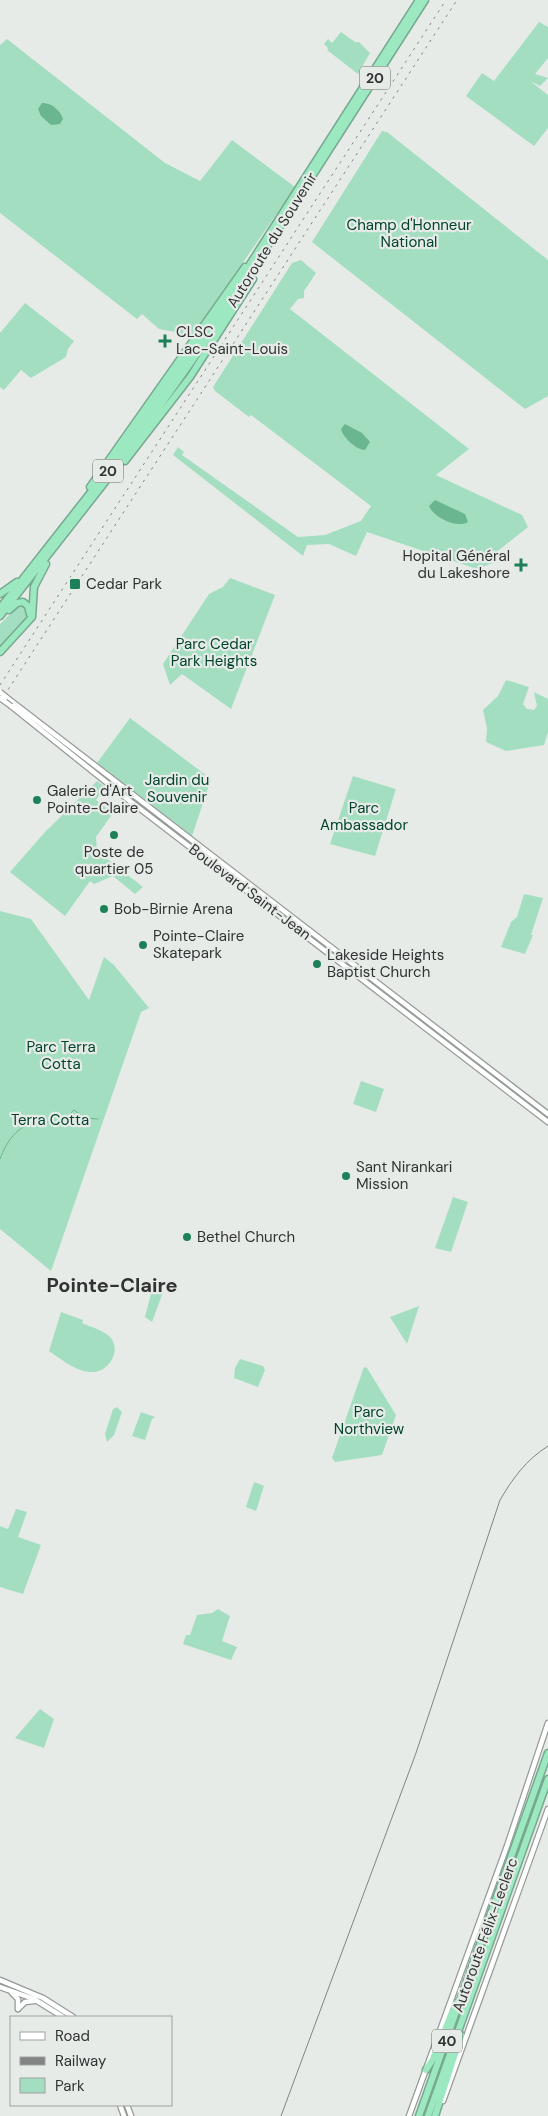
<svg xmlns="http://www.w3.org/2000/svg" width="548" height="2116" font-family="'DM Sans',sans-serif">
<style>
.green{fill:#a4dec0}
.water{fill:#69b690}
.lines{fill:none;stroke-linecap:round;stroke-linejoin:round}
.stream{stroke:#69b690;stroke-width:1}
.secondary-casing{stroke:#969b98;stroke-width:7}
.motorway-casing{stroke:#77a98f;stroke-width:9}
.secondary{stroke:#fff;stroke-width:4.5}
.motorway{stroke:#9ce8c1;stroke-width:6}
.tram{stroke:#818483;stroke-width:1}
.rail{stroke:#818483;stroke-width:1;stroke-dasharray:2.5 5;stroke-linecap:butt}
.secondary-bridge-casing{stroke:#969b98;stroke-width:7;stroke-linecap:butt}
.secondary-bridge{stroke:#fff;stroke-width:4.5}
.poi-dot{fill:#1d8058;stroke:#e6ebe8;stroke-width:2}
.labels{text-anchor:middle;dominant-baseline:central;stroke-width:4.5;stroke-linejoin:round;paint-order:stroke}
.shield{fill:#e6ebe8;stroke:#676a69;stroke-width:1}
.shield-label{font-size:14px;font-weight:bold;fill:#313332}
.park-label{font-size:15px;fill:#01442c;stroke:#e6ebe8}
.street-label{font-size:15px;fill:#313332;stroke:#e6ebe8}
.poi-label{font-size:15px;fill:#313332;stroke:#e6ebe8;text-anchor:start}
.district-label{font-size:20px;font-weight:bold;fill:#313332;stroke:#e6ebe8}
</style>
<rect width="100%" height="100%" fill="#e6ebe8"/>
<path class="green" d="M539,22L548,27V58L535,74L548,78L540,86L530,81L548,95V128L534,146L466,96L482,73L494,81Z
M341,32L355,42H359L370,53L358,74L327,50L328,48L324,44L328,39L332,43Z
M7,39L165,163L200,181L232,140L295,187L191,338L185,334L182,337L176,332L159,329L142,314L137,319L0,213V45Z
M382,131L387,132L548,260V396L525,409L312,242Z
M301,260L316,273L304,291V298L298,299L290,309L469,449L436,475L522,515L528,527L489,558L493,563L477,569L367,532L356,556L329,544L307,545L303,556L173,455L178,447L184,452L182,455L298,537L325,535L361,521L371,506L251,415L249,417L215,391L213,387L292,263Z
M25,303L74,341L68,349L66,357L31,378L21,370L4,390L0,387V333Z
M230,578L275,595L231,709L182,674L170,685L163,664L209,594L223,587Z
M19,605H24L28,613L27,617L0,646V624Z
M506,680L529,687L523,704L527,709L534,710L537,706L534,692L548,699V732L544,745L506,751L486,742L487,728L483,710L498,696Z
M130,718L211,779L192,836L97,763Z
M353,776L396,789L375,856L330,844Z
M97,781L105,787L96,800L113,813L96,837L97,851L143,887L135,894L113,876L94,884L90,881L65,916L10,872L45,832Z
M524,894L543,898L531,935H533L525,954L501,947L511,922L517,917Z
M0,911L31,919L89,1000L104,957L114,965L149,1008L141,1012L51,1271L0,1229Z
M361,1081L384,1089L376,1112L353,1104Z
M453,1197L468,1202L451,1252L435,1248Z
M160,1284L163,1292L152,1322L145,1317L152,1290Z
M419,1306L407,1344L390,1317Z
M61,1312L83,1320L82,1323C91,1327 103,1330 110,1337C123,1351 107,1374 90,1372C75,1371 61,1359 49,1351Z
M240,1359L263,1366L265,1370L258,1387L234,1378L235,1368Z
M364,1367L367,1368L396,1415L382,1455L335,1462L332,1458Z
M117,1407L122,1412L114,1435L107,1442L105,1434L113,1409Z
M141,1412L155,1417L152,1419L145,1440L132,1436Z
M254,1482L264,1486L256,1511L246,1507Z
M16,1509L27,1512L18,1537L41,1545L23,1594L0,1587V1526L8,1529Z
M218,1609L230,1616L222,1641L237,1647L231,1660L183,1644L186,1635H190L197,1615L212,1613Z
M40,1709L54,1719L44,1748L15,1738Z"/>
<path class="water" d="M42,103C51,102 61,111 63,119L60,124L51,125L41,116L38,109Z
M345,424L362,433L370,442L365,450C357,450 343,438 341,429Z
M435,500L465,514L468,522C457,529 433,517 429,506Z"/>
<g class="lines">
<path class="stream" d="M0,1159C7,1140 20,1121 44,1122C51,1122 60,1123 66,1119C69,1117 71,1112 74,1110L85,1118L98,1119"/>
<defs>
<path id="secondary" d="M6,697L548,1114
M11,706L126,798L548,1122
M0,1980L43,1998L73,2017
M0,1987L34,1999L63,2017
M12,1993L18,1999V2009
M18,2009L25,2002L34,2001
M443,2101L548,1809
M120,2105L124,2116
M127,2105L131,2116
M409,2116L507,1846L548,1723"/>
<path id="motorway" d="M125,461L190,377L253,279
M90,487L245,267
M0,594L17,582
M0,608L102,478L206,333L419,0
M9,610L17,603L23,602L28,606L30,614
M0,616L116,468L211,334L425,0
M0,652L32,617L34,587L46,564
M426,2070L433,2059L456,2003
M419,2116L548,1753
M428,2116L548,1779
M435,2116L461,2035"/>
</defs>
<use href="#secondary" class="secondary-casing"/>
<use href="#motorway" class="motorway-casing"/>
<use href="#secondary" class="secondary"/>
<use href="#motorway" class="motorway"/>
<path class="tram" d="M281,2116L416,1753L500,1500C513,1478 526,1460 548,1446"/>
<path class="rail" d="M0,685L446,0
M0,702L457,0"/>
<defs>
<path id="secondary-bridge" d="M0,692L6,697
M0,698L11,706"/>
</defs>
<use href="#secondary-bridge" class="secondary-bridge-casing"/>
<use href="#secondary-bridge" class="secondary-bridge"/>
</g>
<g class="poi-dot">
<path d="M162.5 333.5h5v5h5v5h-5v5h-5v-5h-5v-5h5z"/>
<path d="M518.5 557.5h5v5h5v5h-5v5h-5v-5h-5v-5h5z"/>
<rect x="69" y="578" width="12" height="12" rx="2.5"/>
<circle cx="37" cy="800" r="5"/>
<circle cx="114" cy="835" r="5"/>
<circle cx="104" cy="909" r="5"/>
<circle cx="143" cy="945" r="5"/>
<circle cx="317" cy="964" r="5"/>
<circle cx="346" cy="1176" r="5"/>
<circle cx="187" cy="1237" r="5"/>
</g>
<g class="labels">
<g class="shield">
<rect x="360" y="66.5" width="30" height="23" rx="4"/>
<rect x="93" y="459.5" width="30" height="23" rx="4"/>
<rect x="432" y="2029.5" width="30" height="23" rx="4"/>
</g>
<g class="shield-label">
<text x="375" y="78">20</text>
<text x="108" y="471">20</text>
<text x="447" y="2041">40</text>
</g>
<g class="park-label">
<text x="409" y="225">Champ d'Honneur<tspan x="409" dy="17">National</tspan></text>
<text x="214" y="644">Parc Cedar<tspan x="214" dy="17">Park Heights</tspan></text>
<text x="177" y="780">Jardin du<tspan x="177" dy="17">Souvenir</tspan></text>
<text x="364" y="808">Parc<tspan x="364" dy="17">Ambassador</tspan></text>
<text x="61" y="1047">Parc Terra<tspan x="61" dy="17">Cotta</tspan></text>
<text x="50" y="1120">Terra Cotta</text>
<text x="369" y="1412">Parc<tspan x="369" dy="17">Northview</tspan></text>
</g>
<g class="street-label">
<text transform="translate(272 240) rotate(-58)">Autoroute du Souvenir</text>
<text transform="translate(250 892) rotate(37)">Boulevard Saint-Jean</text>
<text transform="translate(485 1935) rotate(-70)">Autoroute Félix-Leclerc</text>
</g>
<g class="poi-label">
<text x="176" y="332">CLSC<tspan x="176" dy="17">Lac-Saint-Louis</tspan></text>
<text x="510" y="556" text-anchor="end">Hopital Général<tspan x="510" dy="17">du Lakeshore</tspan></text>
<text x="86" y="584">Cedar Park</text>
<text x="47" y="791">Galerie d'Art<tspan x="47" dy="17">Pointe-Claire</tspan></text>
<text x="114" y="852" text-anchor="middle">Poste de<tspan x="114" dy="17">quartier 05</tspan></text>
<text x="114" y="909">Bob-Birnie Arena</text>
<text x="153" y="936">Pointe-Claire<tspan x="153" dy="17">Skatepark</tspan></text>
<text x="327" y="955">Lakeside Heights<tspan x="327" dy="17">Baptist Church</tspan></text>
<text x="356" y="1167">Sant Nirankari<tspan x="356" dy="17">Mission</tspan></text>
<text x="197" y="1237">Bethel Church</text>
</g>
<g class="district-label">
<text x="112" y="1285">Pointe-Claire</text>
</g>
</g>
<rect x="10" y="2016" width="162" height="90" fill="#e6ebe8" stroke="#9ea19f"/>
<rect x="20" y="2032" width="25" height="8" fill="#ffffff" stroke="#9ea19f"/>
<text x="55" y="2041" font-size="15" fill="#313332">Road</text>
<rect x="20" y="2057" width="25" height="8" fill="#818483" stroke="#9ea19f"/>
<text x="55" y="2066" font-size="15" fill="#313332">Railway</text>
<rect x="20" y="2078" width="25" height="15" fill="#a4dec0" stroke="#9ea19f"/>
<text x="55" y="2091" font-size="15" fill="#313332">Park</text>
</svg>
